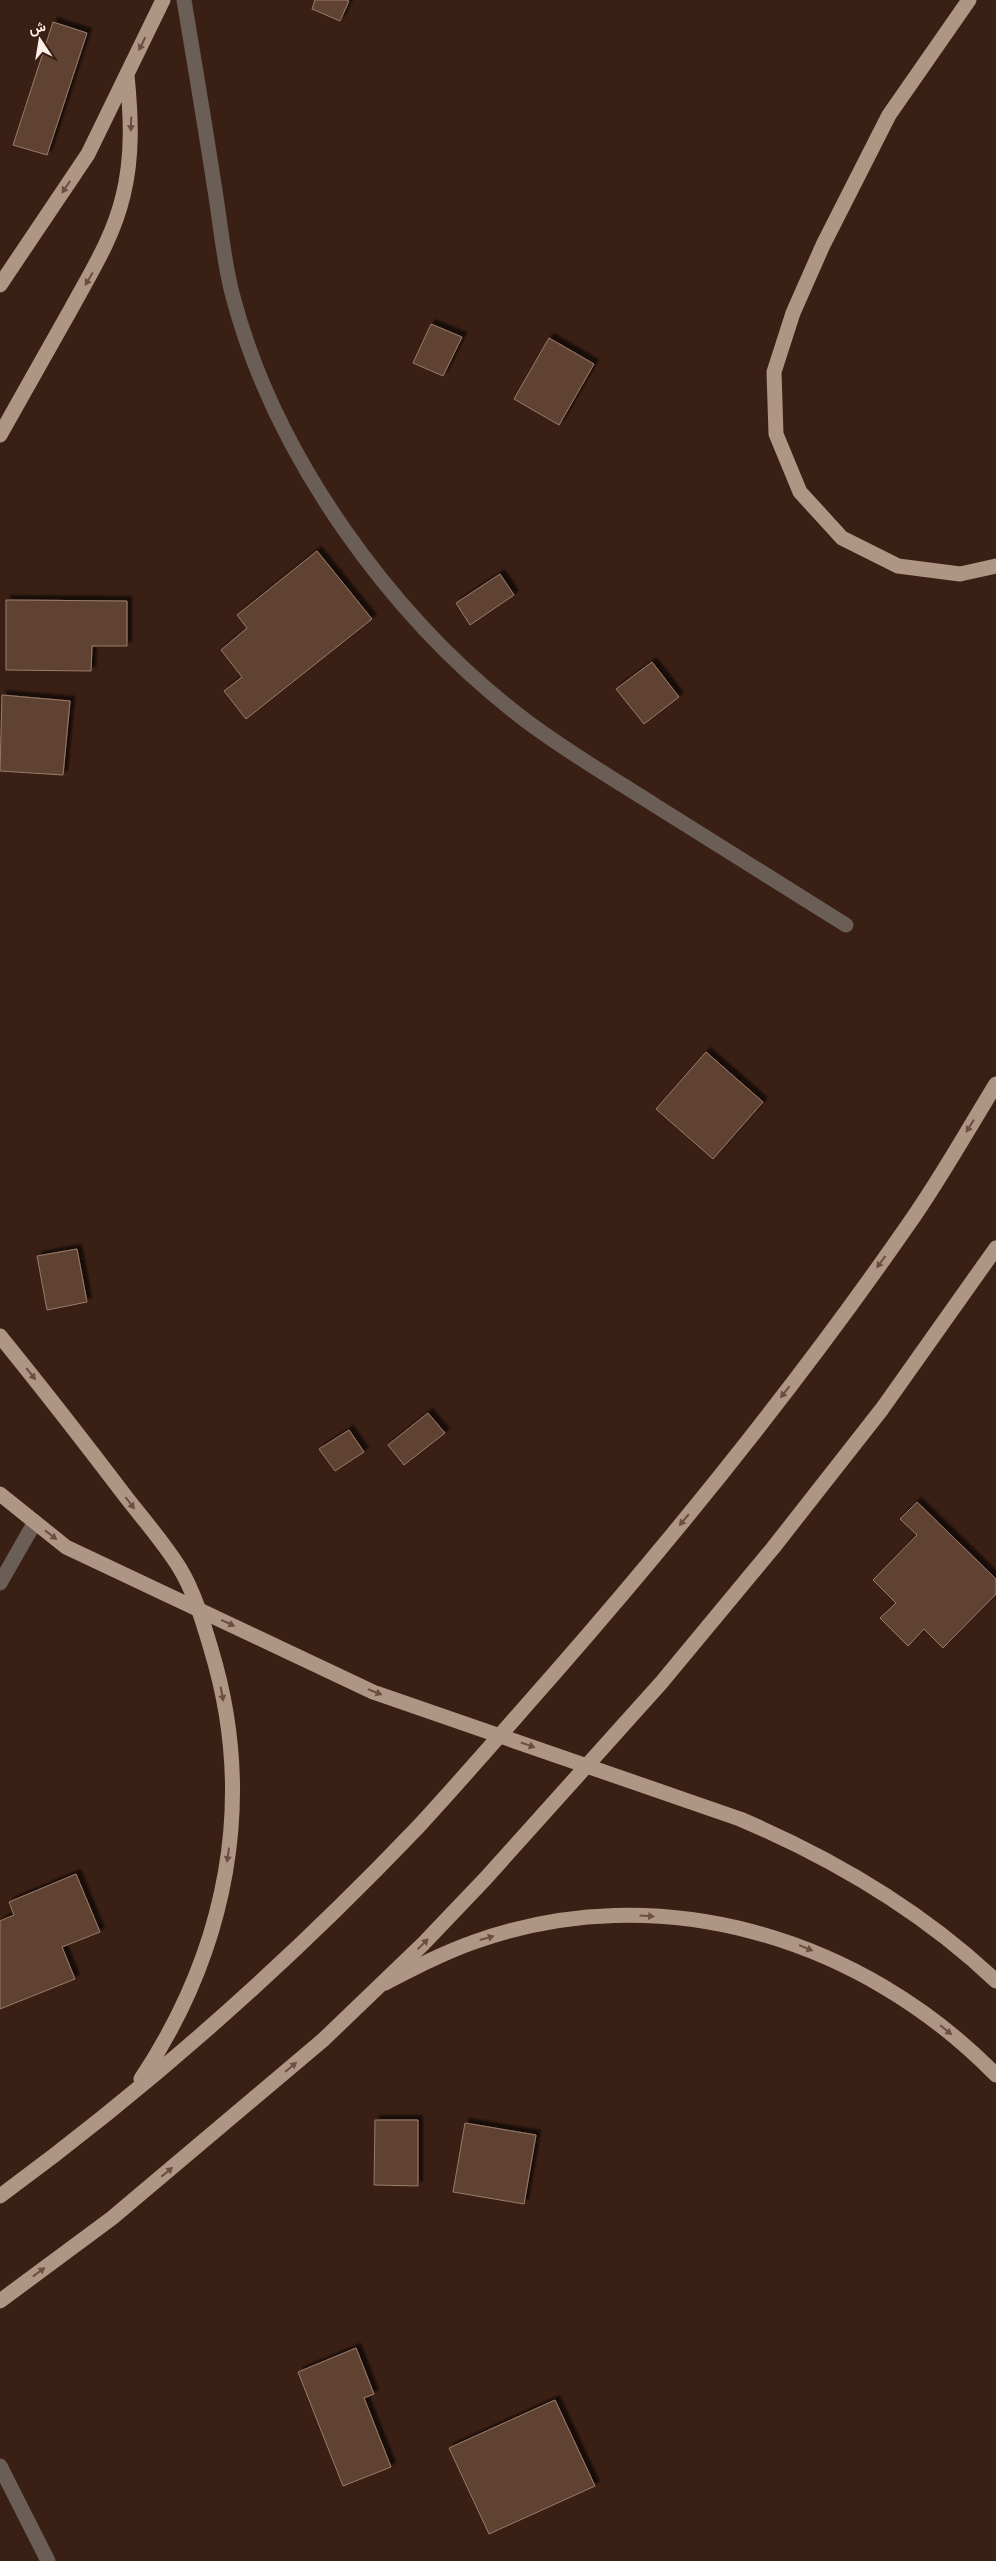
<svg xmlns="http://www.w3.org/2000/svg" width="996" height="2561" font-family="Montserrat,Vazirmatn,sans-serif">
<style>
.building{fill:#5e4232;stroke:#9a7b6a;filter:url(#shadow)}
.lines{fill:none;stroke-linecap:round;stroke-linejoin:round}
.street{stroke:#6b5e56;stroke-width:15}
.primary{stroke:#af9584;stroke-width:15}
.primary-bridge{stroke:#af9584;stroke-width:15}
.oneway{fill:#694e41}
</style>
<defs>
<filter id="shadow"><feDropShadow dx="4.5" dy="-4.5" stdDeviation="1" flood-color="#0009"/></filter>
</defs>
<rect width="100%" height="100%" fill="#3a1f14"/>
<path class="building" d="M315,0H346L349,1L340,21L312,9Z
M53,22L87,33L47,155L13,145Z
M431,324L462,337L443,376L413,363Z
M549,338L594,364L559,425L514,399Z
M317,551L372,619L246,719L224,691L242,677L221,650L247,628L237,615Z
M500,574L514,595L470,625L456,603Z
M6,600L127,601V646H92L91,671L6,670Z
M652,662L679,697L644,724L616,689Z
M2,695L70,701L63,775L0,771Z
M706,1052L763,1102L713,1159L656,1109Z
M77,1249L87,1302L47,1310L37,1256Z
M428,1413L445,1433L404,1465L388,1445Z
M349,1430L364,1452L335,1471L319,1449Z
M917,1502L996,1579V1594L943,1648L924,1629L908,1646L880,1618L896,1603L873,1580L917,1535L900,1519Z
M76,1874L100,1932L62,1947L75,1979L0,2009V1921L14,1915L9,1902Z
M375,2120H418V2186L374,2185Z
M465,2123L536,2135L524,2204L453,2192Z
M356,2348L374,2394L364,2398L391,2467L343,2486L298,2372Z
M555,2400L595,2486L489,2534L449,2448Z"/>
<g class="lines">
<path class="street" d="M184,0C195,66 206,131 216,197C221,229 224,262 232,293C274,456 392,619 525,720C566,751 612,778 656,806C719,846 783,885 846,925
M0,1583L35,1522
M0,2466L48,2561"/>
<path class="primary" d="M969,0L889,115L823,245L793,313L774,372L776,434L800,492L842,538L898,566L960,574L996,566
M0,285L88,154L163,0
M0,435C24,393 47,351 71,309C91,272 113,238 123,196C133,156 131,116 127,75
M0,1494L66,1547L373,1692L740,1819C834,1859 921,1910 996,1981
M385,1983C414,1968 443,1953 474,1942C659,1876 861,1937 996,2075"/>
<path class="primary-bridge" d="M0,1336C43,1389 85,1443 126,1497C144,1520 164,1543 179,1567C194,1591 203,1622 211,1649C257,1800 227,1949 141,2079
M0,2196C150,2086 290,1961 418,1827C464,1777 508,1726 553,1675C679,1531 799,1382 908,1225C940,1180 967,1131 996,1084
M0,2301L112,2218L323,2040L423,1944L485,1879L661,1683L773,1548L882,1409L996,1248"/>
</g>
<defs><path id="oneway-solid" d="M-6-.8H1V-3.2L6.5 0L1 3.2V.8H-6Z" transform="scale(1.25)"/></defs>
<g class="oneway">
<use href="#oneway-solid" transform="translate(142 44) rotate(116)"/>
<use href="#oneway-solid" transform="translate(131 124) rotate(92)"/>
<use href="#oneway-solid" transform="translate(66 187) rotate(124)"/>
<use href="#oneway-solid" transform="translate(89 279) rotate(121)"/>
<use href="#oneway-solid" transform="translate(970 1126) rotate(122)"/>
<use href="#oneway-solid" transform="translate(881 1262) rotate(126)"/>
<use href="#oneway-solid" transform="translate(31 1374) rotate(51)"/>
<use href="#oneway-solid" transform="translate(785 1392) rotate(128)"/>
<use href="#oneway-solid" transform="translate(130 1503) rotate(53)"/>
<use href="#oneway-solid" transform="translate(684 1520) rotate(130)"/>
<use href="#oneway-solid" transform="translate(51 1535) rotate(38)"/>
<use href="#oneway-solid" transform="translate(228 1623) rotate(25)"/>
<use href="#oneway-solid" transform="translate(375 1692) rotate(22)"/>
<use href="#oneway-solid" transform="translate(222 1694) rotate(79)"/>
<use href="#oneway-solid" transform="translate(528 1745) rotate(19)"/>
<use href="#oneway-solid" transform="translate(228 1855) rotate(98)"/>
<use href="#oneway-solid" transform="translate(647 1916) rotate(3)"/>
<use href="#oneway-solid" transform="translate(487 1938) rotate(-16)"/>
<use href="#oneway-solid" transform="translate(423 1944) rotate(-45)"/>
<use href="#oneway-solid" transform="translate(806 1948) rotate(22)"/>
<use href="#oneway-solid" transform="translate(946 2030) rotate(39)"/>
<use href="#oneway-solid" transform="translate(291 2067) rotate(-40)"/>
<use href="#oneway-solid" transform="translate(167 2172) rotate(-40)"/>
<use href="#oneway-solid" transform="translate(39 2272) rotate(-36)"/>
</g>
<g transform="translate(40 40) rotate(348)" stroke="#3a1f14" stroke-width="4" paint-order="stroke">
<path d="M0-4L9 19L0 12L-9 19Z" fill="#feefe9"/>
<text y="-8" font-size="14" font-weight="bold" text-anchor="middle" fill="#feefe9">ش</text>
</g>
</svg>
